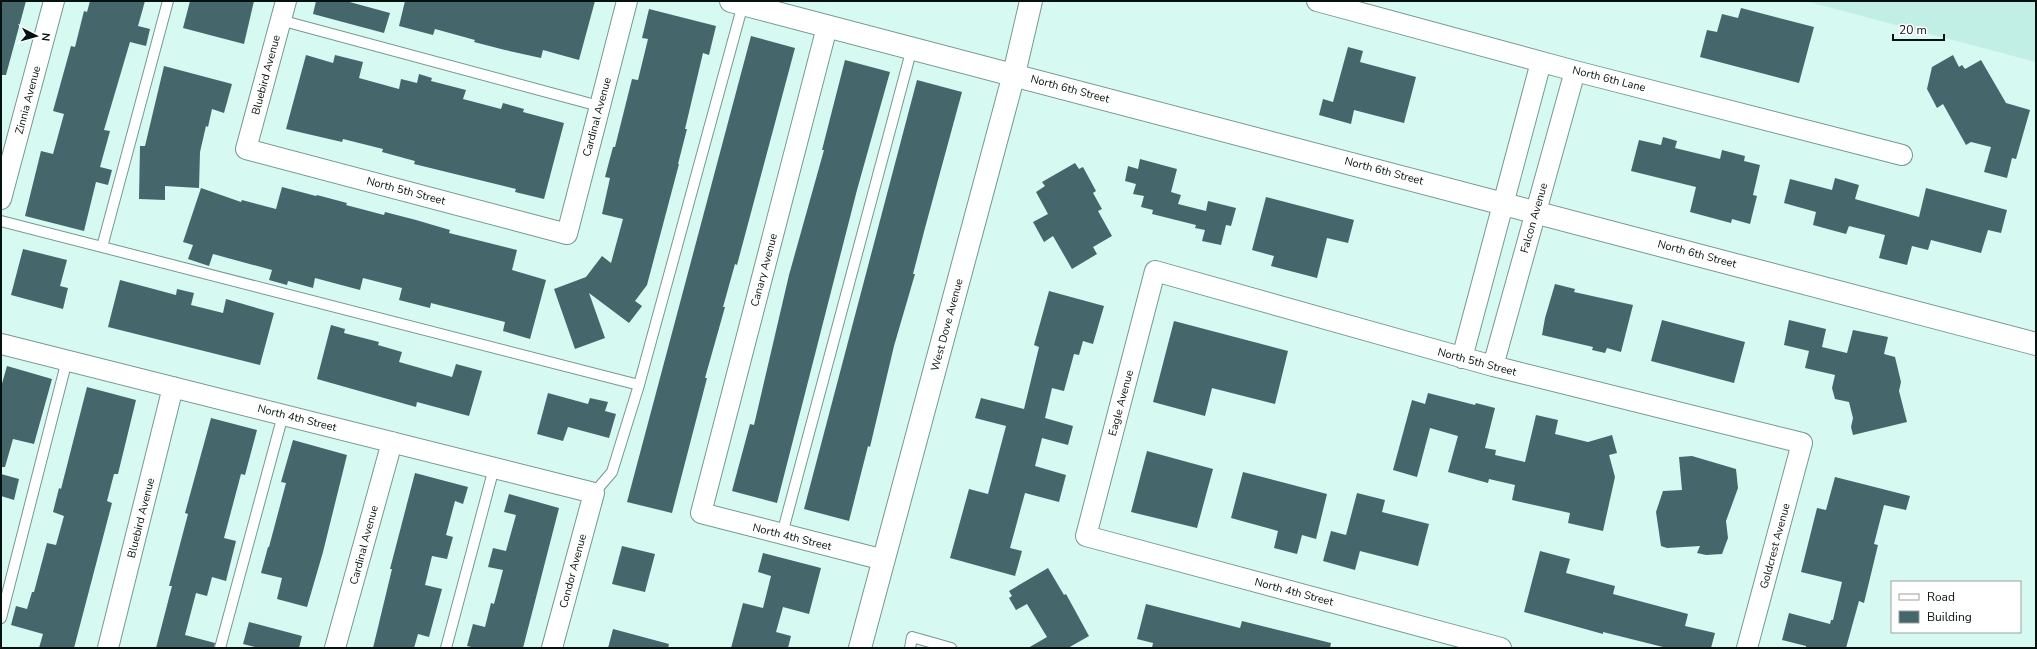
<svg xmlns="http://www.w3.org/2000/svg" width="2037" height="649" font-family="'Nunito Sans',sans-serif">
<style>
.built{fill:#c2efe5}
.building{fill:#45666a}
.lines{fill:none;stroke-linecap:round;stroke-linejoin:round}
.lane-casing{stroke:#769890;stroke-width:12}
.street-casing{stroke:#769890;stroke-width:22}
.secondary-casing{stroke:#769890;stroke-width:24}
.lane{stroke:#fff;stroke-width:10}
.street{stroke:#fff;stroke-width:20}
.secondary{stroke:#fff;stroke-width:22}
.labels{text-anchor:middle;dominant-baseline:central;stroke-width:3.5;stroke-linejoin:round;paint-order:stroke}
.street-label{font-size:11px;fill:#06120f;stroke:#fff}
</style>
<rect width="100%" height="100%" fill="#d6faf2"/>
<path class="built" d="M1805,1H2036V62Z"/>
<path class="building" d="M1,1H26L6,75H1Z
M90,1H145L138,26L150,29L146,46L130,42L104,130L110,131L100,167L112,170L108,185L96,182L84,231L25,216L41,151L53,154L64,114L53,111L71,46L75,47L84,11L87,12Z
M190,1H254L244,44L183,28Z
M316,1H346L390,13L384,33L313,14Z
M405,1H595L579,60L543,50L541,58L505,50L474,42L475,40L435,29L433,35L399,26Z
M1741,8L1814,27L1799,83L1700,57L1707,30L1717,32L1722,14L1738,18Z
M649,9L716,26L709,55L703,53L685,129H687L678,164H679L647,285L635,301L642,306L629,323L589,293L605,338L575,349L554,289L586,277L602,256L611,263L623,219L602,214L610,178L605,177L613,147H615L632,79L638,80L648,39L642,38Z
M751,36L795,48L737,265L735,264L723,307H725L705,378H707L672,513L627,502Z
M1348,47L1363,51L1360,62L1416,77L1404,123L1354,110L1351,124L1319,115L1323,99L1333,102Z
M306,55L333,63L335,55L363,62L359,78L399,89L401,79L417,83L419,74L432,78L431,81L466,90L463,99L501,109L503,103L524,109L523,112L564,123L544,199L515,192L516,189L414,164L415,161L382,152L383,149L343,139L342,142L286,129Z
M1953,55L1959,67L1962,65L1965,69L1981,60L2006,103L2030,110L2016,159L2012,158L2007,178L1984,172L1991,147L1971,142L1966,145L1943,104L1937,108L1927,89L1932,67Z
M845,60L890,72L857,190L777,503L732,491L750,424L754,425L789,275L824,150H822Z
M164,66L232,84L224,113L212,109L208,127L206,126L200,152L199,188L165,186V200L139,199L140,146H145Z
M917,80L962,92L925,228L913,274H915L894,346L870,447L868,446L849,521L804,509Z
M1663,137L1677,141L1675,148L1720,159L1722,150L1745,156L1744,161L1760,165L1753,195L1757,196L1750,224L1732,219L1731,223L1690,212L1696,187L1631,171L1639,140L1661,145Z
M1140,159L1177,169L1171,192L1181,195L1178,204L1206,211L1208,201L1236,208L1231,226L1226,225L1221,245L1202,241L1205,230L1195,228L1196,225L1152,214L1153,210L1141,207L1144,196L1133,194L1136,184L1125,181L1128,166L1138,169Z
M1075,163L1079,169L1083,167L1096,191L1093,193L1102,209L1098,211L1112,236L1093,247L1097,254L1072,269L1053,236L1044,242L1033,222L1048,214L1036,192L1045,186L1042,182Z
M1835,178L1859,185L1855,199L1919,217L1926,188L2007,210L2001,233L1988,230L1981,253L1931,240L1928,250L1912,246L1907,265L1879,258L1885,235L1849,226L1846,234L1813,225L1816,212L1784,203L1790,179L1832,190Z
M282,187L316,196L317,195L347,203L346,205L384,215L385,212L416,220L450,230L449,233L517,250L512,270L546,280L530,339L503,331L505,322L431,303L430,308L399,300L402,288L363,278L360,290L315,278L313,288L288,281L287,285L269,280L272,270L213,254L209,266L188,259L193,245L183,242L201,188L241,202L242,200L276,209Z
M1266,197L1354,220L1348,243L1327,238L1317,278L1271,266L1274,256L1252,250Z
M23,249L67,260L60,286L68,288L63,309L11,295Z
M120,280L176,295L177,289L194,293L191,305L223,313L226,299L274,313L260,365L108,327Z
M1555,284L1575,289L1574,292L1633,305L1621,352L1607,348L1605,353L1592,350L1593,347L1542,335L1545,318Z
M1049,291L1104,306L1093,344L1083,341L1079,355L1074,354L1064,391L1052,388L1045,418L1073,426L1068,445L1042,438L1035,466L1066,475L1059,502L1025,493L1010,548L1022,551L1015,576L950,558L969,489L988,494L1006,426L975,418L981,398L1024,409L1039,347L1034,345Z
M1662,320L1745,342L1734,383L1651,361Z
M1789,320L1826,329L1822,347L1847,353L1853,330L1888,337L1884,354L1895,357L1901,382L1899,391L1907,422L1853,435L1851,427L1853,418L1849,402L1835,399L1832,388L1835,375L1805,368L1809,351L1784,345Z
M1174,321L1288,351L1275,404L1212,388L1205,416L1153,402Z
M331,325L345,329L344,333L379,342L378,345L402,352L399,362L452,377L456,364L482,371L469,416L417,402L416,407L317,379Z
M7,366L52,379L34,444L13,439L5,467H1V387Z
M87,387L136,400L118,474H114L107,501L112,503L74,648H39L43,634L11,625L16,606L27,609L32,592H34L47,543L56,545L64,516L53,512L59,488L61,489Z
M548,393L588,404L590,398L608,402L605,411L616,414L609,438L568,427L563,441L537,434Z
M1428,393L1475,405L1476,403L1495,408L1485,448L1496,450L1495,455L1525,462L1536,415L1558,420L1555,434L1588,442L1612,435L1617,453L1609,455L1615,477L1603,531L1568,523L1570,513L1512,500L1515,485L1489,479L1488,483L1448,472L1458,436L1430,428L1417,477L1393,470L1412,400L1425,404Z
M211,418L257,430L245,475L241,474L224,538L236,541L226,581L212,577L207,596L196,593L185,635L215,643L214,648H156L172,586H169L188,514L185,513Z
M293,440L347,455L323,552L307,607L277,599L282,578L261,573L268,547H269L286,483L281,482Z
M1147,451L1213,469L1197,528L1131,512Z
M1692,456L1736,469L1738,488L1726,521L1728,538L1722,554L1706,555L1697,553L1700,546L1667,548L1661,546L1656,512L1663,491L1682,490L1679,457Z
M1243,472L1327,494L1316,539L1302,535L1297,554L1274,548L1278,531L1231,518Z
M415,473L468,487L463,504L455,501L446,535L453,537L447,559L432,556L425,585L442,589L429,637L418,634L414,648H373L392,569H390Z
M1,474L19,479L14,500L1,496Z
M1835,477L1910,496L1906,510L1884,505L1874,544L1878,545L1864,603L1859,601L1846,648H1806V646L1782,640L1789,613L1830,624L1831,620H1833L1842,582L1801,572L1817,508L1826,510Z
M1357,493L1385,500L1382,512L1429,524L1418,566L1360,551L1355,570L1323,561L1331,531L1346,535Z
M509,494L559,508L523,648H476L467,646L473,624L485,627L491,603L494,604L503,570L488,567L493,548L506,551L516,515L504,512Z
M622,546L655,554L645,592L612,584Z
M1540,551L1570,559L1566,573L1615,586L1613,594L1688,614L1685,626L1715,633L1711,648H1667L1603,632V634L1524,612Z
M763,553L821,568L809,614L783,607L776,632L791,636L788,648H731L743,603L763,608L771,576L758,572Z
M1048,568L1064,595L1066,594L1089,636L1068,648H1028L1047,637L1027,604L1016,610L1009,598L1012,596L1009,591Z
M1146,604L1240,628L1242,621L1331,643L1330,648H1152L1153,643L1137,639Z
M249,622L302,636L299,648H259L243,644Z
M613,629L669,644L668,648H608Z"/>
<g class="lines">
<defs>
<path id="lane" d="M280,20L599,106
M1,221L639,385
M102,247L168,1
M594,493L612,472L639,385L743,4
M782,534L912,48
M1,618L67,360
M220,648L283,415
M446,648L494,468
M910,648L912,637L951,648"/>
<path id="street" d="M286,1L246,149L567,234L627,1
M1317,1L1575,71L1902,155
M827,27L701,513L884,560
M1,199L54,1
M1,344L594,493L552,648
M1462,358L1541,62
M1493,366L1575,71
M108,648L173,387
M335,648L392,442
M1501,648L1086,536L1155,271L1493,366L1802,443L1747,648"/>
<path id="secondary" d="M731,1L2036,344
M860,648L1014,74L1031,1"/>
</defs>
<use href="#lane" class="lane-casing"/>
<use href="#street" class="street-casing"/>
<use href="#secondary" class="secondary-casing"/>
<use href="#lane" class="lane"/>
<use href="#street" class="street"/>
<use href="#secondary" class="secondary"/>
</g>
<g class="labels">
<g class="street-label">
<text transform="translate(266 75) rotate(-75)">Bluebird Avenue</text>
<text transform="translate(1609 79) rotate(14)">North 6th Lane</text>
<text transform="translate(1070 89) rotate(15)">North 6th Street</text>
<text transform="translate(28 100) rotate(-75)">Zinnia Avenue</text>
<text transform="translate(597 117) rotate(-75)">Cardinal Avenue</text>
<text transform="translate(1384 171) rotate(15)">North 6th Street</text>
<text transform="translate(406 191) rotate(15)">North 5th Street</text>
<text transform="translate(1534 218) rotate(-74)">Falcon Avenue</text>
<text transform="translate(1697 254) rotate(15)">North 6th Street</text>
<text transform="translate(764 270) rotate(-75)">Canary Avenue</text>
<text transform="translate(947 325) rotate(-75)">West Dove Avenue</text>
<text transform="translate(1477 362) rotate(15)">North 5th Street</text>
<text transform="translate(1121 403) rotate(-75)">Eagle Avenue</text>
<text transform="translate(297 418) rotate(14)">North 4th Street</text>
<text transform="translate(141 518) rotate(-76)">Bluebird Avenue</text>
<text transform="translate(792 537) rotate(14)">North 4th Street</text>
<text transform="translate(364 545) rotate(-75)">Cardinal Avenue</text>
<text transform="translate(1775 546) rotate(-75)">Goldcrest Avenue</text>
<text transform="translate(573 571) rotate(-75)">Condor Avenue</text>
<text transform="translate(1294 592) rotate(15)">North 4th Street</text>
</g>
</g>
<rect width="2037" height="649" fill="none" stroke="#06120f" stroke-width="4"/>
<rect x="1891" y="581" width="130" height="52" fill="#ffffff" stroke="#9ba09f"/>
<rect x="1899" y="594" width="20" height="6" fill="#ffffff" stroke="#9ba09f"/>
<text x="1927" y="601" font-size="12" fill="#06120f">Road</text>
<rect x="1899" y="611" width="20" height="12" fill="#45666a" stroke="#9ba09f"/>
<text x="1927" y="621" font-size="12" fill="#06120f">Building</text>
<g transform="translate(36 36) rotate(96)" stroke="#ffffff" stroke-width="3" paint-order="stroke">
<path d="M0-3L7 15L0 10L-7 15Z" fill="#06120f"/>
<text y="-6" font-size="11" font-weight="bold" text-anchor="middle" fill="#06120f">N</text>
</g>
<path d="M1893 34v6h51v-6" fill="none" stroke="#06120f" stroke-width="2"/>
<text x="1899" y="34" font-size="12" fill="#06120f" stroke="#ffffff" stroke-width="3" paint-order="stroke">20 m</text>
</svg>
